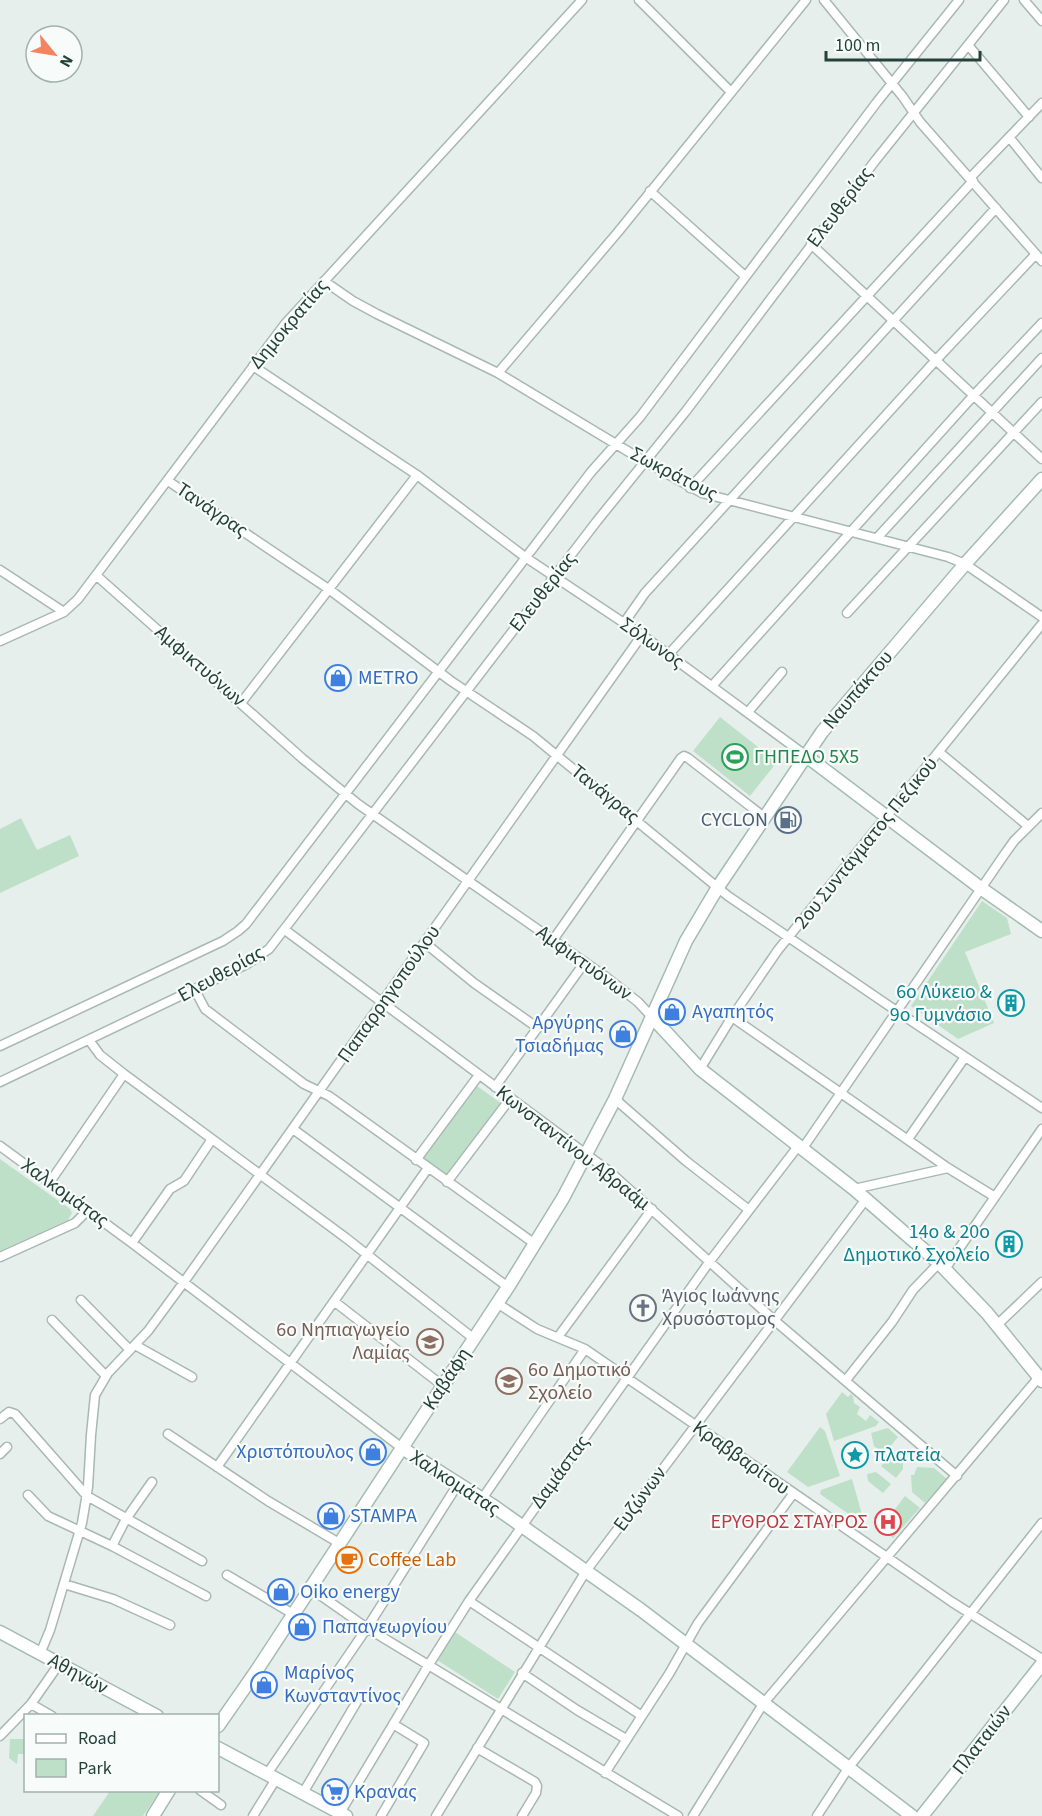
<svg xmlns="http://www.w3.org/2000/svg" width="1042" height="1816" font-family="'Source Sans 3',sans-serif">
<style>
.green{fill:#bfe0c8}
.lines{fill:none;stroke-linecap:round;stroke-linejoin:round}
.street-casing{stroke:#a8b8b2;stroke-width:11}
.secondary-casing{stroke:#a4bbb3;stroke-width:15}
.street{stroke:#fff;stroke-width:8}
.secondary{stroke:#fff;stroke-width:12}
.labels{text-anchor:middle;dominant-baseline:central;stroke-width:4.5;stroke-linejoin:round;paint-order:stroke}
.street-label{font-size:20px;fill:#24423a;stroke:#f7fbf9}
.shop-label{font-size:20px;fill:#366cbe;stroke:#f7fbf9;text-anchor:start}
.leisure-label{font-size:20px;fill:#27864d;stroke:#f7fbf9;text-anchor:start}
.service-label{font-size:20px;fill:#4e5e75;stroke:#f7fbf9;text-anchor:end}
.culture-label{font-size:20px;fill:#0d838f;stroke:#f7fbf9;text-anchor:end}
.worship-label{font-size:20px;fill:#5b616d;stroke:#f7fbf9;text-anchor:start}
.education-label{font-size:20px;fill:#785e54;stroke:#f7fbf9;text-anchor:end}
.health-label{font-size:20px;fill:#be3a42;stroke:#f7fbf9;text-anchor:end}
.food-label{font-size:20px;fill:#c56008;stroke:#f7fbf9;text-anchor:start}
</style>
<rect width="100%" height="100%" fill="#e6efeb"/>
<path class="green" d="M720,717L777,762L750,796L693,751Z
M21,818L37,850L70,835L79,856L0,893V829Z
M982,901L1007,918L1011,934L965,952L994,1023L958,1039L911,1006Z
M477,1086L502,1104L447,1178L421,1159Z
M0,1159L70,1209L72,1213L68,1220L0,1251Z
M842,1392L848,1397L851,1394L853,1396L854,1403L860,1407L857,1414L866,1421L870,1415L879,1422L876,1426L834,1441L826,1414Z
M820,1427L825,1431L840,1476L808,1487L787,1472Z
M888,1428L898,1437L884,1454L874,1446L871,1433Z
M892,1453L903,1462V1469L896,1478L881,1466Z
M917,1467L934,1468L947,1479L925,1503L912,1492L911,1475H914Z
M876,1472L891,1484L883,1493L868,1481L867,1474Z
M852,1479L863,1518L860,1522L820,1494L821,1490Z
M905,1496L920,1508L893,1538L887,1533L899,1519L892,1513Z
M455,1632L515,1672L498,1699L437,1660Z
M10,1739H25V1754H18L17,1764L9,1758Z
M110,1791V1790L160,1791L143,1816H93Z"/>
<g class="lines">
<defs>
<path id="street" d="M639,0L731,92
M824,0L903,97L920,122L1042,261
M1024,0L1042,21
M968,45L1029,117
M1009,137L1042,178
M970,178L1042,103
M650,191L745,276
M811,244L1042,459
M324,281L353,301L377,314L498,373L644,461L702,493L948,557L965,564L1042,617
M253,366L417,475L525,557L642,635L805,755
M498,373L618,232L806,0
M168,481L330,590L451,681L533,736L728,896L898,1012L1042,1108
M690,488L973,181
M877,538L1042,358
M0,570L64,612
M97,576L303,759L358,804L606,977L638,1002L652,1017
M847,613L1042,402
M624,623L645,593L996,208
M0,641L64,612L78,599L285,324L582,0
M669,654L936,360L1036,254
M712,686L974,395L1042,323
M241,703L417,475
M748,712L782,672
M939,752L1028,826
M285,930L610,1172L774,1320L957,1476
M553,940L681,758L684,756L688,758L764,817
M425,943L474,983L538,1028
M195,990L205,1009L304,1084L329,1096L535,1244
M732,1017L948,1168L995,1197
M89,1040L100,1055L124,1074L346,1238L473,1338
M0,1046L223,941L238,931L246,924L591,472L640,417L877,102L959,0
M700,1069L732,1017L778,950L1042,624
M0,1082L247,964L269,949L597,521L686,411L875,161L1004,0
M495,1087L585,962
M615,1099L686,1161L749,1210
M293,1129L508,1287
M908,1139L965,1057
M0,1146L132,1243L402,1448
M803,1148L1004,855L1014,841L1042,813
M416,1160L479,1075
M50,1182L124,1074
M447,1182L510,1099
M854,1189L948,1168
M132,1243L170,1189L184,1181L212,1139
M0,1257L75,1223L88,1210
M945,1269L1042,1129
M81,1300L129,1349
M335,1302L443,1386
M497,1303L537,1329L585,1349L952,1602L1042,1659
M52,1320L106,1376
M997,1325L1042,1282
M558,1337L652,1209
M135,1345L192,1377
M846,1380L892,1322L913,1290L939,1263
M0,1419L9,1412L15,1414L87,1496L202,1561
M168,1434L268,1501L339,1543
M0,1454L7,1447
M217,1467L428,1168
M28,1495L48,1516L112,1546L206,1596
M482,1499L585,1349
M112,1546L126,1519L152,1482
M227,1575L293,1614
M64,1584L113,1599L170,1625
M310,1588L367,1628L678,1816
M469,1601L642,1716
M40,1654L50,1630L82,1523L88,1487L91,1435L95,1395L108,1373L148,1331L184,1282L642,635
M522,1673L577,1710L626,1739
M31,1704L52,1716
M0,1736L31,1704L59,1664
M477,1748L535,1782L537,1786L536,1793L522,1816
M605,1773L669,1674L698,1623L793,1494
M267,1774L367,1628L458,1484
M200,1790L221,1805
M303,1793L359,1698
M340,1813L428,1666L469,1601L710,1261L799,1145
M253,1816L276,1779
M381,1816L424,1743L393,1724
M436,1816L586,1571L866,1199
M693,1816L763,1704L1039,1377
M817,1816L849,1767L1042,1523"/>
<path id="secondary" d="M805,755L982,889L1042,931
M652,1017L700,1069L854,1189L939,1263L987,1313L1042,1381
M402,1448L492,1505L641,1610L912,1816
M0,1632L157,1716
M218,1726L257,1670L402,1448L508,1287L563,1198L615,1099L686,941L718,887L822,732L965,564L1042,479
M218,1748L346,1816
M153,1816L169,1790
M922,1816L1042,1664"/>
</defs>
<use href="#street" class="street-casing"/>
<use href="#secondary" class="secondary-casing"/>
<use href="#street" class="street"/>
<use href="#secondary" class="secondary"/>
</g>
<defs>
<symbol id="shop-ring" viewBox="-11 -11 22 22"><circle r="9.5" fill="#f7fbf9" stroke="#3f7fe0" stroke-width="1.5"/><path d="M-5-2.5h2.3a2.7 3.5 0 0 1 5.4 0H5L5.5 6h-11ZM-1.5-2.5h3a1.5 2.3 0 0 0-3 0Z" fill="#3f7fe0"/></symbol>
<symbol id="stadium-ring" viewBox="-11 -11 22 22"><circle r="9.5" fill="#f7fbf9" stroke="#2e9e5b" stroke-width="1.5"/><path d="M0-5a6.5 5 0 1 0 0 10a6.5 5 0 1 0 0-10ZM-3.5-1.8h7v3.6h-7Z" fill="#2e9e5b"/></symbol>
<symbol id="fuel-ring" viewBox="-11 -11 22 22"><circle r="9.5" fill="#f7fbf9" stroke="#5c6f8a" stroke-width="1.5"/><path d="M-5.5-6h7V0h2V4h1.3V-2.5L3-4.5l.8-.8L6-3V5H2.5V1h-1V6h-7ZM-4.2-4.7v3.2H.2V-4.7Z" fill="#5c6f8a"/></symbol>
<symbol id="building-ring" viewBox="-11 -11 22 22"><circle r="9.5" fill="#f7fbf9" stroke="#0f9aa8" stroke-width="1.5"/><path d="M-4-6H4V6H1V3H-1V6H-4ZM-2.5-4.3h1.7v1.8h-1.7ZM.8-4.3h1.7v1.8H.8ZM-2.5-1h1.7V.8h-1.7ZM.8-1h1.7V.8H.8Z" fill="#0f9aa8"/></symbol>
<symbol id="church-ring" viewBox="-11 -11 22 22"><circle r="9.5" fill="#f7fbf9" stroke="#6b7280" stroke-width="1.5"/><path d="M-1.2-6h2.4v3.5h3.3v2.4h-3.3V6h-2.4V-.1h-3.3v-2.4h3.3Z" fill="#6b7280"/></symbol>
<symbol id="school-ring" viewBox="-11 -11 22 22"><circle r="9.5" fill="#f7fbf9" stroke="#8d6e63" stroke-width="1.5"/><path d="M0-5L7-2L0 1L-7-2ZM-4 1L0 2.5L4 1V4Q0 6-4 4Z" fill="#8d6e63"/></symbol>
<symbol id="sight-ring" viewBox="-11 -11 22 22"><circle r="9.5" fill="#f7fbf9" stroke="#0f9aa8" stroke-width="1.5"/><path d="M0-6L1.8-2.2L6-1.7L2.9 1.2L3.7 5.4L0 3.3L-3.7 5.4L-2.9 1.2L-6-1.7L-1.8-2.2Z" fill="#0f9aa8"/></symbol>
<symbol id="hospital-ring" viewBox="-11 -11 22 22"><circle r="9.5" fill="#f7fbf9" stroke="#e0444e" stroke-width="1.5"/><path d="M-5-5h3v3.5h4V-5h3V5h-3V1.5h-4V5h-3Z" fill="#e0444e"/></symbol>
<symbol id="cafe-ring" viewBox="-11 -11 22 22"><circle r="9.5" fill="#f7fbf9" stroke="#e8710a" stroke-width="1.5"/><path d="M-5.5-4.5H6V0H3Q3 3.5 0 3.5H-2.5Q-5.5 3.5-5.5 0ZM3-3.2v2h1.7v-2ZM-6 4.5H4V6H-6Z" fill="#e8710a"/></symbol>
<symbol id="supermarket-ring" viewBox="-11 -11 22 22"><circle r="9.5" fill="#f7fbf9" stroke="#3f7fe0" stroke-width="1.5"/><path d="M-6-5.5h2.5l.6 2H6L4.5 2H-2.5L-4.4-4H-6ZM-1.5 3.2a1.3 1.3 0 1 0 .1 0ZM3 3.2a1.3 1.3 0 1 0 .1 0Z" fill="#3f7fe0"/></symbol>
</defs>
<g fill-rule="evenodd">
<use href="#shop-ring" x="323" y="663" width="30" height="30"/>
<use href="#stadium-ring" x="720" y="742" width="30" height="30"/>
<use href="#fuel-ring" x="773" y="805" width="30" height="30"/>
<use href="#building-ring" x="996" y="988" width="30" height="30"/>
<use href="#shop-ring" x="657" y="997" width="30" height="30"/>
<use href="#shop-ring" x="608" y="1019" width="30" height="30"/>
<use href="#building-ring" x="994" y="1229" width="30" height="30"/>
<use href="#church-ring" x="628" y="1293" width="30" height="30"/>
<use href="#school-ring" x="415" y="1327" width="30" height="30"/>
<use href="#school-ring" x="494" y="1366" width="30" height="30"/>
<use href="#shop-ring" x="358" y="1437" width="30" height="30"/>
<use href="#sight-ring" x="840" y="1440" width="30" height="30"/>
<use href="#shop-ring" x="316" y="1501" width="30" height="30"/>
<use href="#hospital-ring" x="873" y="1507" width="30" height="30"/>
<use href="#cafe-ring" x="334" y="1545" width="30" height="30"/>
<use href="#shop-ring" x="266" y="1577" width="30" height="30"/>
<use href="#shop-ring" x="287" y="1612" width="30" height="30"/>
<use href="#shop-ring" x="249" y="1670" width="30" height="30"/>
<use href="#supermarket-ring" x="320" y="1777" width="30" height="30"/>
</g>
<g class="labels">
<g class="street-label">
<text transform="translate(840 207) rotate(-53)">Ελευθερίας</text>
<text transform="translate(289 324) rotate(-50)">Δημοκρατίας</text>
<text transform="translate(674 474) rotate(27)">Σωκράτους</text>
<text transform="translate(212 510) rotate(34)">Τανάγρας</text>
<text transform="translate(543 592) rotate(-52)">Ελευθερίας</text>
<text transform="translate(652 643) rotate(35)">Σόλωνος</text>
<text transform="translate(200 666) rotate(41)">Αμφικτυόνων</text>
<text transform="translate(858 690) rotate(-50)">Ναυπάκτου</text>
<text transform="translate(605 794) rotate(39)">Τανάγρας</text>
<text transform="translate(866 843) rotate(-51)">2ου Συντάγματος Πεζικού</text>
<text transform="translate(584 963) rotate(36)">Αμφικτυόνων</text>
<text transform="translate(221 974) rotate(-29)">Ελευθερίας</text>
<text transform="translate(389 994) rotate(-55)">Παπαρρηγοπούλου</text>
<text transform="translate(573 1148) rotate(38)">Κωνσταντίνου Αβραάμ</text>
<text transform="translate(65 1193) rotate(36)">Χαλκομάτας</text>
<text transform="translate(447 1379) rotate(-57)">Καβάφη</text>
<text transform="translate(741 1458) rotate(35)">Κραββαρίτου</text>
<text transform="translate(560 1472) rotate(-54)">Δαμάστας</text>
<text transform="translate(455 1483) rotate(33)">Χαλκομάτας</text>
<text transform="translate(640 1499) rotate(-54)">Ευζώνων</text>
<text transform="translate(78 1674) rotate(28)">Αθηνών</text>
<text transform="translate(982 1740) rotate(-52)">Πλαταιών</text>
</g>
<g class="shop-label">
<text x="358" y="678">METRO</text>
<text x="692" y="1012">Αγαπητός</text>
<text x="604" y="1023" text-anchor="end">Αργύρης<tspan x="604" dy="23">Τσιαδήμας</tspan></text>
<text x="354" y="1452" text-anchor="end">Χριστόπουλος</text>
<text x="350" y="1516">STAMPA</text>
<text x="300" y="1592">Oiko energy</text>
<text x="322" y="1627">Παπαγεωργίου</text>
<text x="284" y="1673">Μαρίνος<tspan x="284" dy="23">Κωνσταντίνος</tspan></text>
<text x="354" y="1792">Κρανας</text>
</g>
<g class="leisure-label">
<text x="754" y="757">ΓΗΠΕΔΟ 5X5</text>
</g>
<g class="service-label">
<text x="768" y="820">CYCLON</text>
</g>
<g class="culture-label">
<text x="992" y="992">6ο Λύκειο &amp;<tspan x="992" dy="23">9ο Γυμνάσιο</tspan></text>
<text x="990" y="1232">14ο &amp; 20ο<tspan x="990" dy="23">Δημοτικό Σχολείο</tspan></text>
<text x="874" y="1455" text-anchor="start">πλατεία</text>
</g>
<g class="worship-label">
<text x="662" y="1296">Άγιος Ιωάννης<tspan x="662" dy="23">Χρυσόστομος</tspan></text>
</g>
<g class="education-label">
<text x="410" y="1330">6ο Νηπιαγωγείο<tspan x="410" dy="23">Λαμίας</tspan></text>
<text x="528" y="1370" text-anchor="start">6ο Δημοτικό<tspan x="528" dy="23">Σχολείο</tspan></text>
</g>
<g class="health-label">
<text x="868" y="1522">ΕΡΥΘΡΟΣ ΣΤΑΥΡΟΣ</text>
</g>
<g class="food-label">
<text x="368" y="1560">Coffee Lab</text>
</g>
</g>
<rect x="24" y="1714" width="195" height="78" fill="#f7fbf9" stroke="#a3b1ad" stroke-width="1.5"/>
<rect x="36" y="1734" width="30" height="9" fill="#ffffff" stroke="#a3b1ad" stroke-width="1.5"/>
<text x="78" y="1744" font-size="18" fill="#24423a">Road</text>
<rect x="36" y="1759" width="30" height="18" fill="#bfe0c8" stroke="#a3b1ad" stroke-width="1.5"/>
<text x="78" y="1774" font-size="18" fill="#24423a">Park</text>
<g transform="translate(54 54) rotate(120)"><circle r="28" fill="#f7fbf9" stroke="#a3b1ad" stroke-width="1.5"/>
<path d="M0-4.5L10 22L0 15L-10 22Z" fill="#f4845f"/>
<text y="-9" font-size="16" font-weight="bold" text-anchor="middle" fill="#24423a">N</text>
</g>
<path d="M826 51v9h154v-9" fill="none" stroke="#24423a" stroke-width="3"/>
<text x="835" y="51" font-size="18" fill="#24423a" stroke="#f7fbf9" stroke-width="4.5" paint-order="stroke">100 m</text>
</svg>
